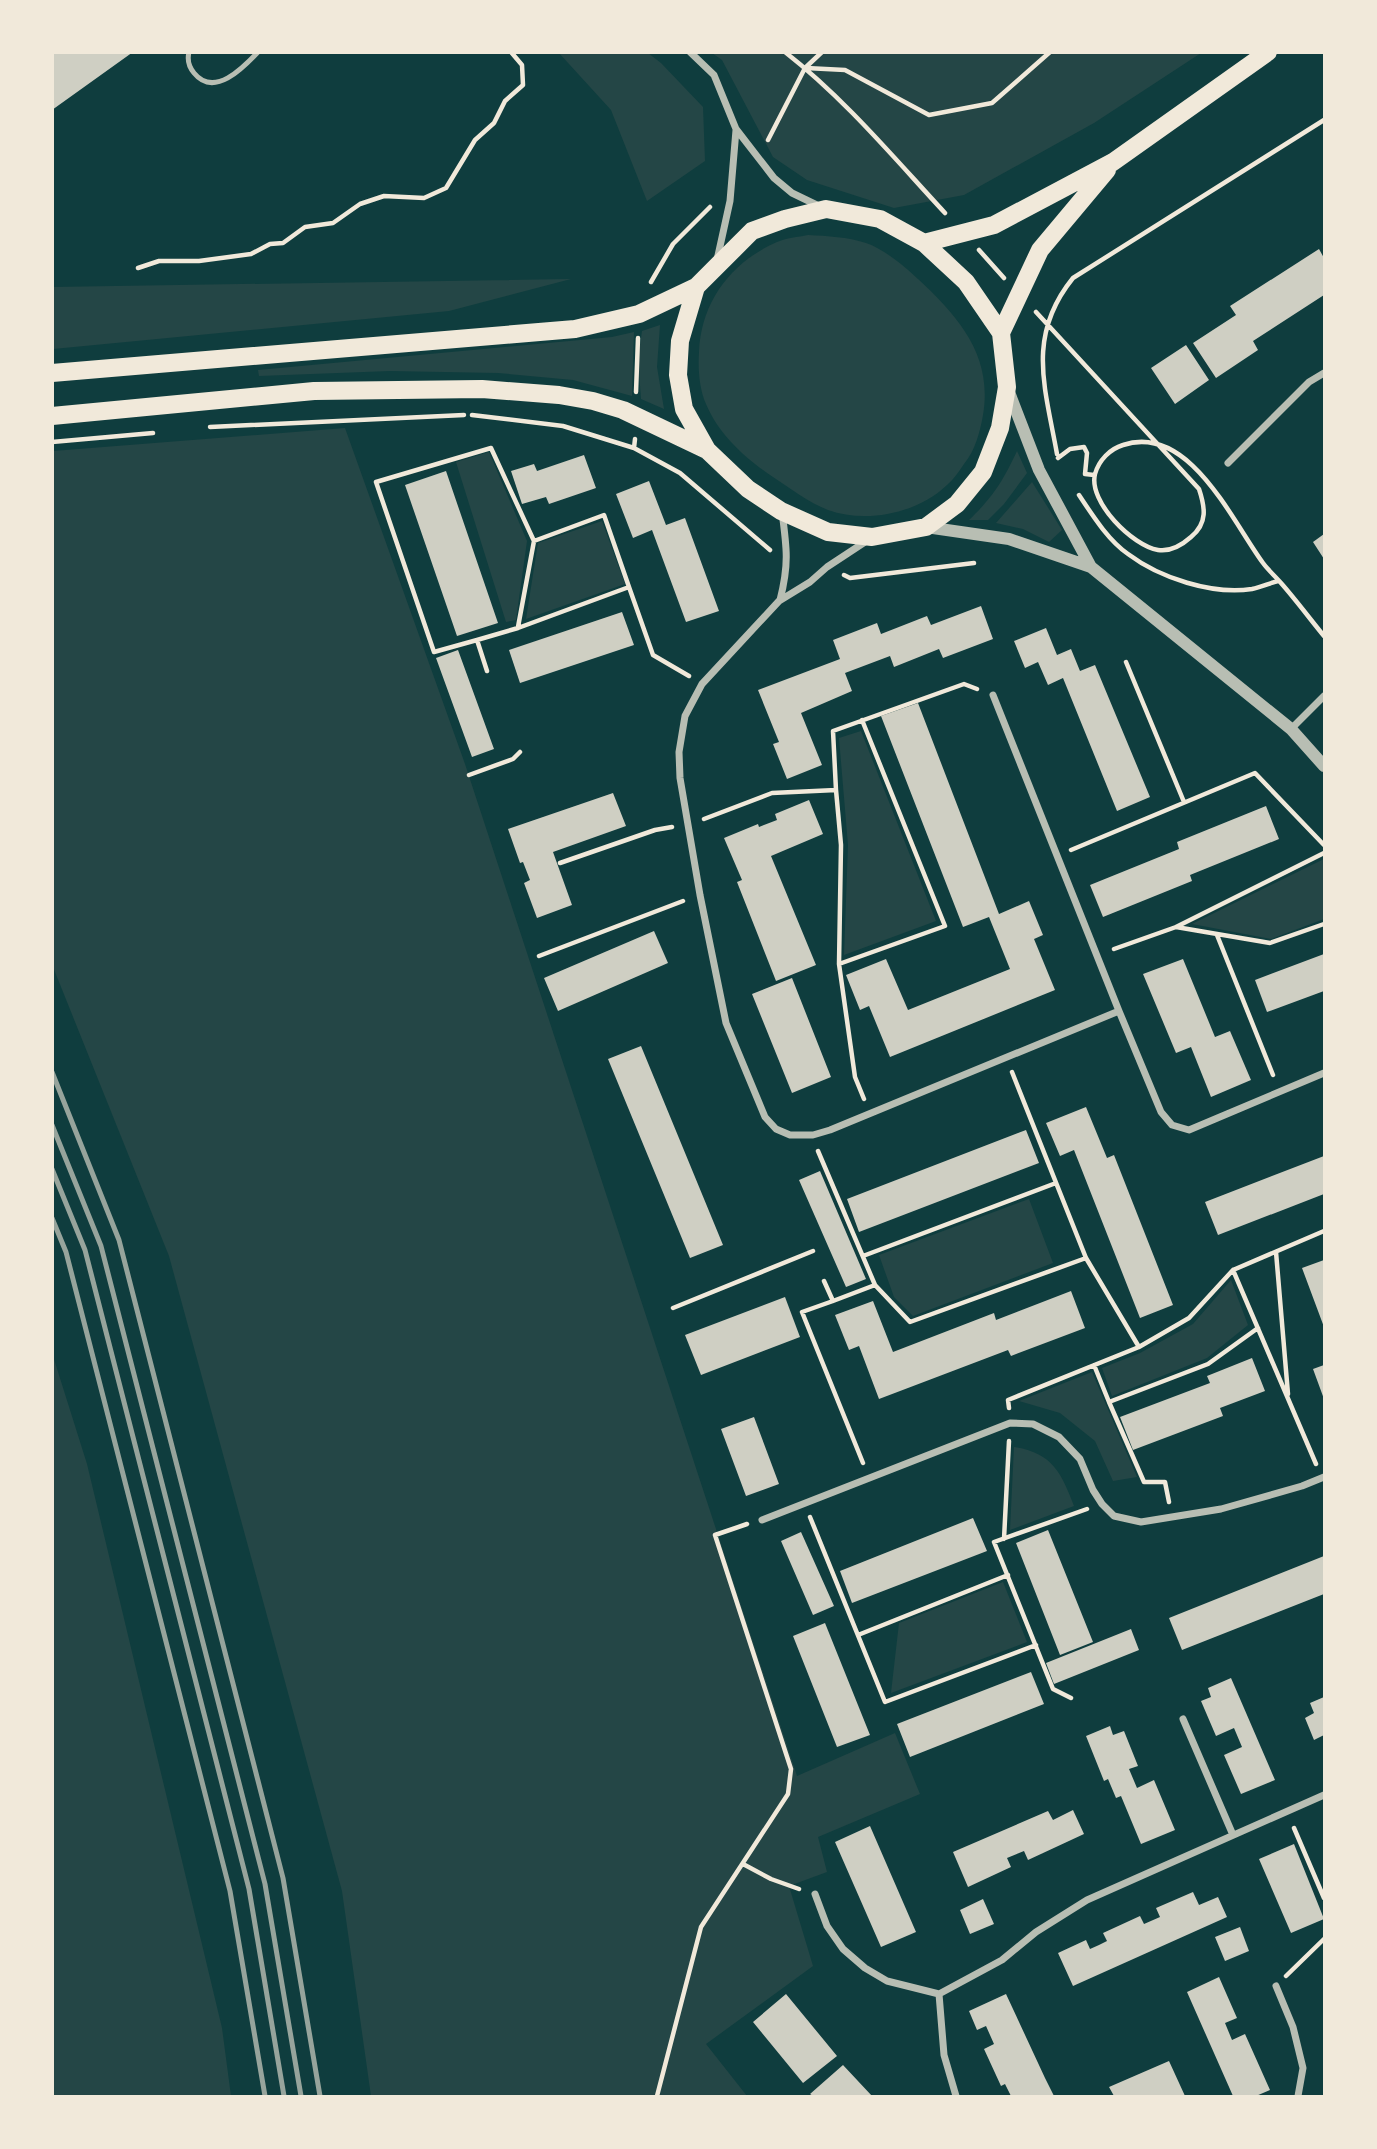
<svg xmlns="http://www.w3.org/2000/svg" width="1377" height="2149" font-family="Cabin,sans-serif">
<style>
.green{fill:#244646}
.building{fill:#cfcfc3}
.lines{fill:none;stroke-linecap:round;stroke-linejoin:round}
.path{stroke:#f1e9da;stroke-width:4.5}
.service{stroke:#b8beb3;stroke-width:5}
.minor{stroke:#b8beb3;stroke-width:7}
.tertiary{stroke:#b8beb3;stroke-width:12}
.primary{stroke:#f1e9da;stroke-width:18}
.rail{stroke:#97a49c;stroke-width:5}
</style>
<rect width="100%" height="100%" fill="#0f3d3e"/>
<path class="green" d="M559,53H648L661,63L703,107L705,161L647,201L611,110Z
M712,53H1201L1094,123L964,195L894,208L807,180L773,157L722,60Z
M808,235C828,236 847,237 866,243C884,249 904,266 918,279C959,317 993,356 983,415C980,432 975,451 964,464C959,471 954,479 947,485C918,513 867,524 828,510C808,502 791,489 773,477C746,459 719,435 706,404C699,388 698,369 699,352C701,302 731,262 777,242C786,238 798,237 808,235Z
M571,279L449,311L53,349V287Z
M660,325L657,367L664,409L641,399L638,359L642,331Z
M634,332L632,396L573,380L498,373L390,371L259,376L258,370L612,337Z
M345,428L465,764L797,1776L895,1733L920,1794L818,1837L827,1872L789,1886L813,1966L706,2044L747,2096H371L342,1891L169,1256L53,967V451Z
M1017,451L1027,473L1004,504L988,520H969C993,497 1003,481 1017,451Z
M489,452L527,541L516,620L506,622L456,462Z
M1032,482L1062,530L1049,542L1023,529L996,523Z
M602,521L625,584L526,619L538,543Z
M861,731L936,921L844,955L848,845L839,738Z
M1324,859V919L1271,939L1192,924Z
M1029,1199L1053,1263L913,1316L894,1297L879,1255Z
M1231,1280L1248,1325L1207,1358L1112,1396L1102,1368L1140,1353L1193,1324Z
M53,1356L87,1464L222,2028L231,2096H53Z
M1092,1372L1137,1477L1113,1481L1095,1441L1060,1413L1019,1401Z
M1014,1447C1052,1453 1061,1472 1074,1506L1010,1530Z
M1003,1582L1027,1642L891,1693L899,1623Z"/>
<path class="building" d="M52,52H133L52,110Z
M1319,249L1324,258V295L1253,341L1258,350L1216,378L1193,343L1236,315L1230,306Z
M1186,345L1209,380L1175,404L1151,368Z
M584,455L596,488L549,504L546,497L522,504L511,471L534,464L537,471Z
M446,471L498,623L457,636L405,485Z
M649,481L666,525L685,518L719,611L686,622L652,530L633,538L616,494Z
M1324,534V559L1313,542Z
M981,606L993,639L943,658L939,649L894,667L890,656L845,673L852,691L801,713L822,765L787,779L773,744L779,742L758,690L840,659L833,640L877,623L881,634L927,616L931,625Z
M622,612L634,645L520,683L509,650Z
M1046,628L1057,655L1071,649L1080,671L1095,665L1150,797L1117,811L1063,678L1048,685L1038,662L1025,668L1014,641Z
M458,650L494,749L472,757L436,658Z
M918,703L999,914L1029,901L1043,935L1034,939L1055,990L890,1057L869,1006L860,1010L846,975L886,959L908,1010L1010,969L989,917L963,927L881,716Z
M613,793L626,826L553,852L572,905L537,918L524,883L530,880L523,862L520,863L508,829Z
M809,800L823,834L771,856L816,965L776,981L737,882L742,880L724,838L758,824L759,827L777,820L775,814Z
M1266,806L1279,839L1190,875L1192,881L1103,917L1090,885L1179,849L1177,842Z
M654,931L668,963L558,1011L544,978Z
M1324,954V991L1267,1012L1255,980Z
M1183,959L1215,1037L1230,1031L1251,1080L1211,1097L1191,1047L1176,1053L1143,974Z
M792,978L831,1077L792,1093L752,994Z
M641,1046L723,1245L690,1258L608,1059Z
M1086,1107L1107,1158L1114,1155L1173,1305L1140,1318L1074,1150L1060,1156L1046,1123Z
M1026,1130L1039,1163L859,1232L847,1199Z
M1324,1156V1194L1218,1235L1205,1202Z
M820,1171L866,1279L846,1287L799,1180Z
M1324,1260V1327L1302,1268Z
M1071,1291L1085,1328L1011,1356L1008,1350L879,1399L859,1346L849,1350L835,1315L873,1301L893,1352L994,1313L996,1320Z
M785,1297L800,1337L701,1375L685,1335Z
M1252,1358L1265,1391L1220,1408L1223,1416L1133,1450L1120,1417L1210,1383L1207,1376Z
M1324,1365V1399L1313,1369Z
M754,1417L779,1484L746,1496L721,1429Z
M973,1518L987,1551L852,1603L840,1571Z
M1048,1530L1093,1642L1060,1655L1016,1543Z
M801,1532L834,1606L813,1615L781,1541Z
M1324,1556V1594L1182,1650L1169,1618Z
M825,1623L870,1735L837,1747L793,1636Z
M1131,1629L1139,1650L1054,1684L1046,1663Z
M1031,1672L1044,1704L910,1757L897,1724Z
M1231,1678L1275,1780L1241,1794L1224,1755L1242,1747L1234,1728L1216,1736L1201,1701L1211,1697L1208,1688Z
M1324,1697V1735L1314,1740L1305,1718L1314,1713L1310,1703Z
M1110,1726L1113,1735L1124,1731L1138,1766L1129,1769L1137,1788L1154,1780L1175,1830L1141,1844L1121,1796L1116,1798L1108,1779L1104,1781L1086,1736Z
M1073,1810L1084,1834L1028,1860L1024,1851L1007,1858L1011,1867L968,1887L953,1852L1048,1811L1053,1820Z
M870,1826L916,1932L881,1947L835,1842Z
M1294,1844L1324,1919L1291,1933L1259,1859Z
M1193,1892L1199,1905L1218,1897L1227,1917L1073,1986L1058,1953L1086,1940L1090,1949L1099,1945L1107,1941L1103,1933L1140,1916L1144,1924L1160,1917L1156,1908Z
M983,1899L994,1924L970,1934L960,1910Z
M1240,1927L1249,1951L1225,1961L1215,1937Z
M1219,1977L1237,2018L1225,2023L1232,2040L1245,2034L1270,2090L1256,2096H1233L1187,1992Z
M786,1994L837,2056L803,2083L753,2022Z
M1006,1994L1045,2078L1054,2096H1011L1005,2084L1001,2086L984,2049L994,2044L986,2026L977,2030L969,2011Z
M1169,2061L1185,2096H1114L1109,2087Z
M843,2065L872,2096H813L810,2094Z"/>
<g class="lines">
<path class="path" d="M785,52C845,99 894,158 945,213
M806,68L845,70L929,115L992,103L1050,52
M768,140L805,68L822,52
M979,250L1004,278
M138,268L159,261H199L251,254L270,244L283,243L305,227L333,223L360,204L384,196L424,198L446,188L475,140L494,123L505,101L523,85L522,65L511,52
M651,282L673,244L710,207
M1036,312L1199,489C1205,507 1208,523 1191,537C1182,545 1171,552 1158,550C1133,546 1088,502 1095,474C1099,460 1110,449 1123,445C1189,423 1232,521 1263,563C1268,570 1275,576 1281,583C1296,600 1310,619 1324,636
M636,392L638,338
M472,415L563,426L634,448
M210,427L464,415
M635,439L634,448L680,473L770,550
M52,442L153,433
M1057,454C1045,387 1026,336 1073,278L1324,120
M1058,458L1070,449L1084,447L1087,453L1085,474L1094,475
M1079,495C1093,516 1108,540 1128,554C1160,578 1212,595 1252,589C1261,587 1270,583 1278,581
M844,575L850,578L974,563
M518,627L534,541L604,515L629,587
M477,640L434,652L376,482L491,448L534,541
M1126,662L1184,802
M487,671L477,640L518,628L629,587L653,655L689,676
M862,720L945,926L839,964L855,1077L864,1099
M469,775L513,759L520,752
M836,790L841,845L839,964
M704,819L772,793L836,790L833,731L964,684L977,689
M1071,850L1255,773L1324,845
M1324,853L1176,927L1270,943L1324,924
M560,863L655,830L672,827
M1217,935L1273,1075
M1114,949L1176,927
M539,956L683,901
M1012,1072L1086,1258L1139,1347
M818,1151L875,1285L910,1322L1086,1258
M1276,1252L1288,1394
M863,1256L1056,1183
M824,1281L833,1301L875,1285
M833,1301L802,1312L863,1463
M673,1308L813,1251
M1094,1365L1109,1402
M1009,1408L1008,1400L1139,1347L1189,1318L1233,1270
M1316,1464L1233,1270L1324,1231
M1169,1502L1165,1482H1144L1109,1402L1208,1364L1258,1328
M810,1517L885,1702L1036,1645
M1004,1539L1009,1441
M858,1635L1008,1575
M1071,1698L1053,1689L994,1542L1087,1509
M1294,1828L1324,1898
M743,1864L771,1879L799,1889
M1286,1976L1324,1939
M657,2096L701,1927L788,1794L791,1769L715,1535L747,1524"/>
<path class="service" d="M189,52C187,60 189,67 194,73C214,98 243,68 258,52"/>
<path class="minor" d="M690,52L714,75L736,129L774,178L792,193L821,207
M717,260L730,201L736,130
M1228,463L1309,382L1324,373
M868,540L827,567L810,582L779,601L702,684L685,716L679,752L680,778L700,895L726,1023L765,1117L776,1129L790,1135H813L830,1130L1119,1011L1161,1112L1172,1125L1189,1130L1324,1073
M780,600C789,565 787,549 782,512
M993,695L1119,1011
M1291,729L1324,696
M762,1520L1010,1423L1033,1424L1059,1437L1080,1459L1093,1490L1102,1504L1114,1516L1141,1522L1221,1509L1302,1486L1324,1477
M1183,1719L1233,1835
M815,1894L827,1926L843,1949L865,1968L887,1981L939,1994L1002,1960L1036,1932L1087,1900L1324,1795
M1276,1986L1293,2027L1303,2068L1298,2096
M939,1994L944,2055L956,2096"/>
<path class="tertiary" d="M1007,387L1039,470L1091,567
M926,527L1009,539L1091,567L1291,729L1324,766"/>
<path class="primary" d="M826,209L880,219L924,243L966,282L1001,333L1007,387L1000,428L983,472L957,504L926,527L872,537L828,532L781,511L748,489L707,450L684,409L678,375L680,341L696,287L752,231L785,219Z
M924,243L994,225L1113,162L1268,52
M1001,333L1040,250L1107,170
M52,373L575,329L639,314L696,287
M52,416L314,391L482,389L559,395L593,401L623,410L707,450"/>
<path class="rail" d="M52,1072L119,1240L283,1878L320,2096
M52,1125L101,1246L265,1884L301,2096
M52,1169L85,1250L249,1889L284,2096
M52,1218L66,1252L230,1891L265,2096"/>
</g>
<rect width="1377" height="2149" fill="none" stroke="#f1e9da" stroke-width="108"/>
</svg>
